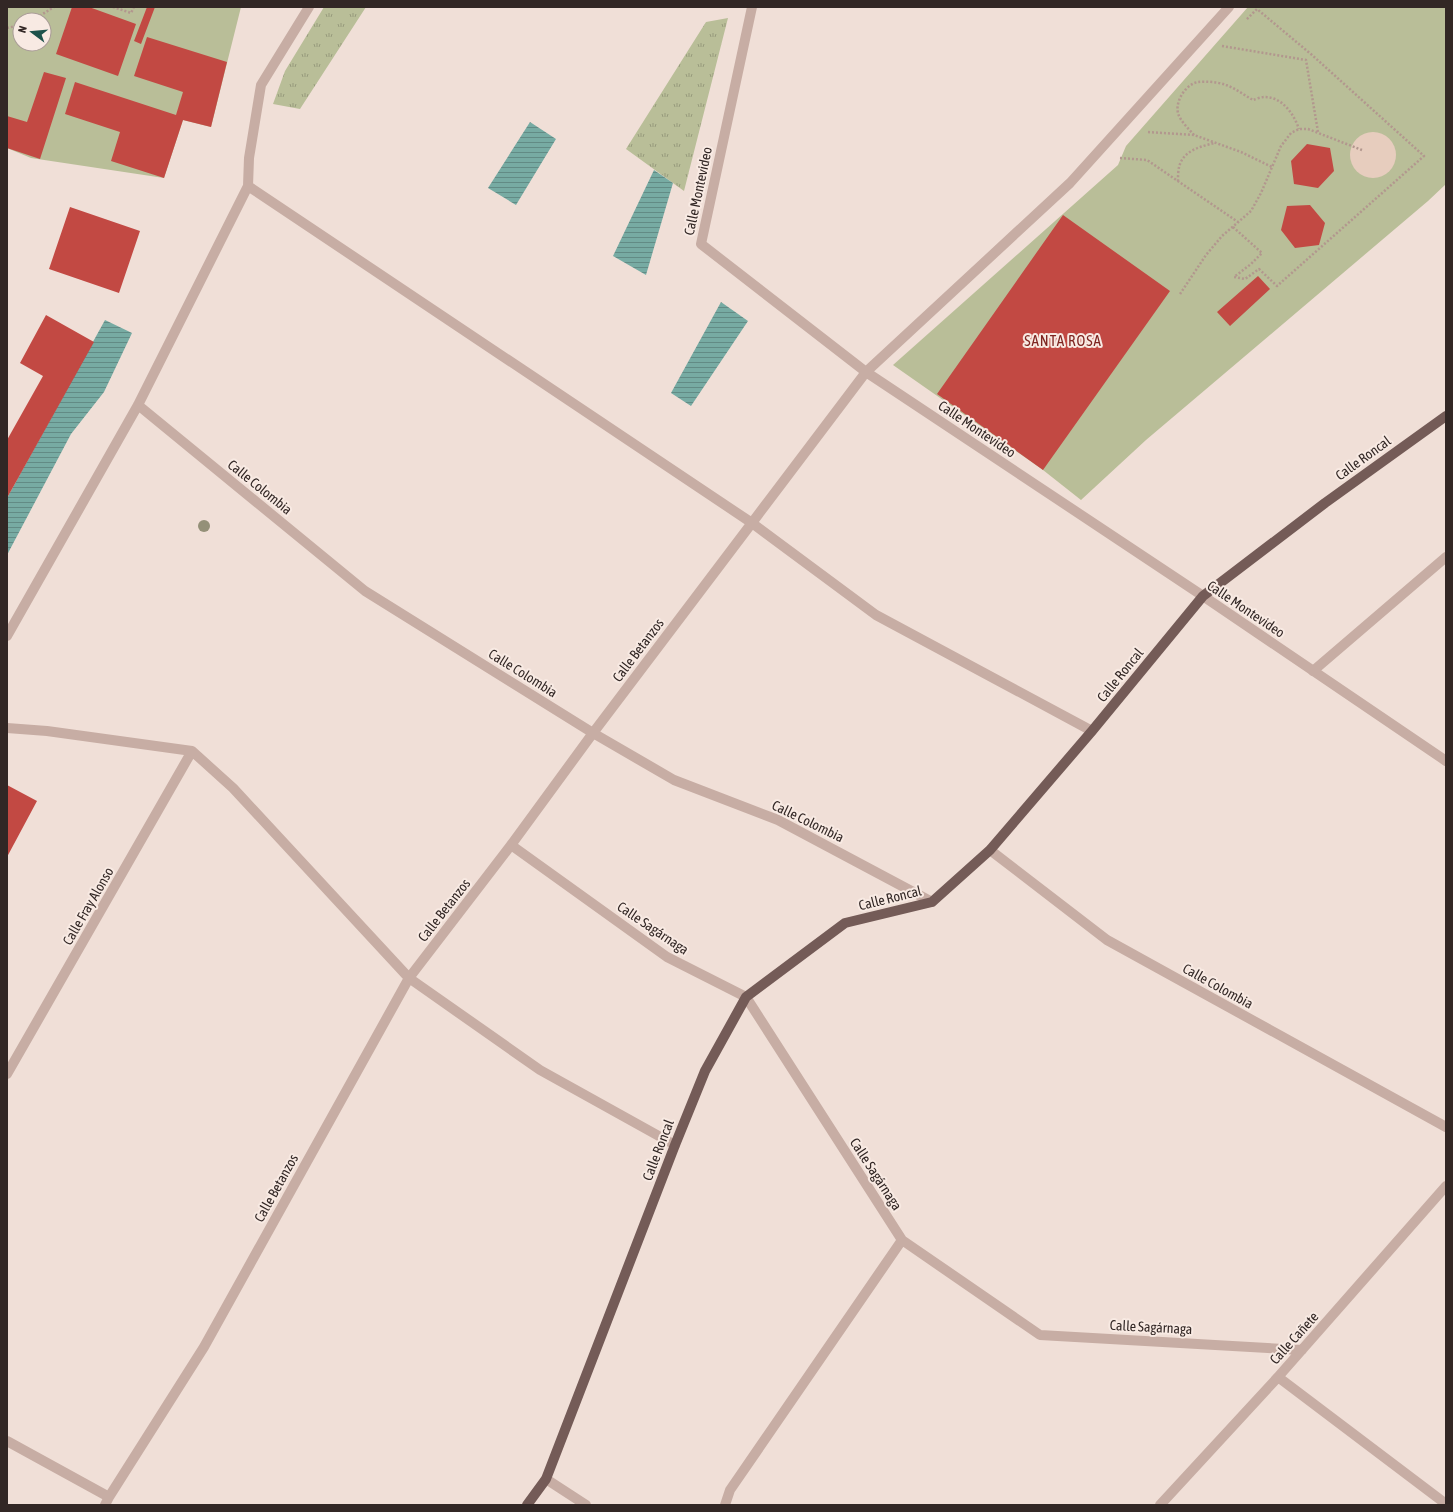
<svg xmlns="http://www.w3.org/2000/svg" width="1453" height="1512" font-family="'Asap Condensed',sans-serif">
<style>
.grass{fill:url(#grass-tufts)}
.pitch{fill:#b9be98;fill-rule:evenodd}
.plaza{fill:#e7cdbe}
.water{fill:url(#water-rules)}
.building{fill:#c24943}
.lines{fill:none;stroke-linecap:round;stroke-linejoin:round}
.path{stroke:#b2978e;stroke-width:2.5;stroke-dasharray:2 2;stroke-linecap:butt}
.lane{stroke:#c7ada4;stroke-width:10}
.street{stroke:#c7ada4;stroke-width:10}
.primary{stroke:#745b57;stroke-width:10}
.tree{fill:#949078}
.labels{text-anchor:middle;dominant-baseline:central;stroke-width:4;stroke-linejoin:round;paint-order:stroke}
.street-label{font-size:14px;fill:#322725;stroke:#f8eae3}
.neighbourhood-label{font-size:15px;letter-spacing:1px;fill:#7e2521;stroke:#f8eae3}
</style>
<defs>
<pattern id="grass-tufts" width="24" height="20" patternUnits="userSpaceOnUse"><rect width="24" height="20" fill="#b9be98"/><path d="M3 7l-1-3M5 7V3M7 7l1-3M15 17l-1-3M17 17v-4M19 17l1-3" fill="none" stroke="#979a7c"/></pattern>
<pattern id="water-rules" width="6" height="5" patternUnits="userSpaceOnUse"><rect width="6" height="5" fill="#77aba3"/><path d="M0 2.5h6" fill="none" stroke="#628b85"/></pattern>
</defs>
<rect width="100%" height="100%" fill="#f0dfd7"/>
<path class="grass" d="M324,7H366L300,109L273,104L285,71Z
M728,18L684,191L626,149L706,22Z"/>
<path class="pitch" d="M7,7H241L211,127L183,120L164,178L31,158L7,148ZM20,20H44V44H20Z
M1248,7H1446V184L1428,201L1146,440L1081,500L1043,470L893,365L1118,165L1126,146Z"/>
<path class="plaza" d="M1350 155a23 23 0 1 1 46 0a23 23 0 1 1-46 0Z"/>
<path class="water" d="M530,122L556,139L516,205L488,188Z
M654,170L673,183L646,275L613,256Z
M721,302L748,321L691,406L671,393Z
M105,320L132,333L104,392L71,434L7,555V498Z"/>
<path class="building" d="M72,7H89L136,24L118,76L56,54Z
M147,7H155L141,44L134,41Z
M147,37L227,62L211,127L183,120L164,178L111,161L120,132L65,114L75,82L176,115L183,92L134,76Z
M44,72L66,78L40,159L7,148V116L27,122Z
M1307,144L1330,148L1334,171L1318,188L1294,184L1291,161Z
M1310,205L1325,223L1319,245L1295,248L1281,230L1287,206Z
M70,207L140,231L119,293L49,269Z
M1063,215L1170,291L1043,470L937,394Z
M1258,276L1270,289L1230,326L1217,312Z
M46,315L94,342L7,498V440L43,376L20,363Z
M7,785L37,801L7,857Z"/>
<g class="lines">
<path class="path" d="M113,7L131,13L134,7
M33,20L54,7
M7,28L20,25
M1222,46L1306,60L1318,132
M1148,132L1194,135L1241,152L1272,167
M1194,135C1189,129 1180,121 1178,113C1175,101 1186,84 1198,82C1206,81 1218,82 1226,85C1235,88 1244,95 1253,100C1256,99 1261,97 1265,97C1282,97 1294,114 1299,129
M1120,158L1147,160L1238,222
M1178,181C1178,176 1178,169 1180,164C1185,150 1202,146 1215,143
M1233,227L1262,253L1251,264L1234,277L1245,279L1259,269L1277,286L1424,156L1312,55L1257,9L1246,20
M1180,294L1206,255L1222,236L1251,211L1261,193L1281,146L1291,133L1299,129H1308L1362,150"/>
<path class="lane" d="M1313,671L1446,557"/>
<path class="street" d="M752,7L701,244L866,372L1203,596L1446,761
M248,186L752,523L876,615L1092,731
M138,405L365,591L593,733L674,780L778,820L932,902
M7,636L138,405L248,186L249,158L261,85L309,7
M7,728L47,731L192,751L233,788L409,978L540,1070L675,1145
M511,845L667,957L746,997L902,1240L1040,1335L1302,1350
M990,850L1107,940L1446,1127
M7,1074L192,751
M1278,1377L1446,1504
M7,1441L109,1497
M546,1479L586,1505
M105,1505L109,1497L204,1347L409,978L511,845L593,733L866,372L1070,183L1229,7
M725,1505L730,1490L902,1240
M1160,1505L1278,1377L1446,1186"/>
<path class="primary" d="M527,1505L546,1479L675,1145L705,1071L746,997L845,923L932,902L990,850L1092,731L1203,596L1325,503L1446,416"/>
</g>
<circle class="tree" cx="204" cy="526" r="6"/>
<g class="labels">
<g class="street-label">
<text transform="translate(698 191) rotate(-78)">Calle Montevideo</text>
<text transform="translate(977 429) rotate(34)">Calle Montevideo</text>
<text transform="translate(1363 458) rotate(-36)">Calle Roncal</text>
<text transform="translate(260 487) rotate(39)">Calle Colombia</text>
<text transform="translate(1246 609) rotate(34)">Calle Montevideo</text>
<text transform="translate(638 650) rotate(-53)">Calle Betanzos</text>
<text transform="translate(523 673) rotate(32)">Calle Colombia</text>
<text transform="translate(1120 675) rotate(-51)">Calle Roncal</text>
<text transform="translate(808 821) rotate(26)">Calle Colombia</text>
<text transform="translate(890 898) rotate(-14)">Calle Roncal</text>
<text transform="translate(88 906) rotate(-60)">Calle Fray Alonso</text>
<text transform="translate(444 910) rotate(-52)">Calle Betanzos</text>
<text transform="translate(653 928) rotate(34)">Calle Sagárnaga</text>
<text transform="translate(1218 986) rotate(29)">Calle Colombia</text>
<text transform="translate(658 1150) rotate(-69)">Calle Roncal</text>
<text transform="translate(876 1174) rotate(57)">Calle Sagárnaga</text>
<text transform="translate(276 1188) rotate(-61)">Calle Betanzos</text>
<text transform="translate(1151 1327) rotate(3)">Calle Sagárnaga</text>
<text transform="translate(1294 1338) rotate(-48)">Calle Cañete</text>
</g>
<g class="neighbourhood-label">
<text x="1063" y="340">SANTA ROSA</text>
</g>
</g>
<rect width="1453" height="1512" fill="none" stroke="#322725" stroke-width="16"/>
<g transform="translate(32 32) rotate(286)"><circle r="19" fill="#f8eae3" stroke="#a99c97"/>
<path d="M0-3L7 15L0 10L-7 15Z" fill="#1d524b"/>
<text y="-6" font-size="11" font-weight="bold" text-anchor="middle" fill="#322725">N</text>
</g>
</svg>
